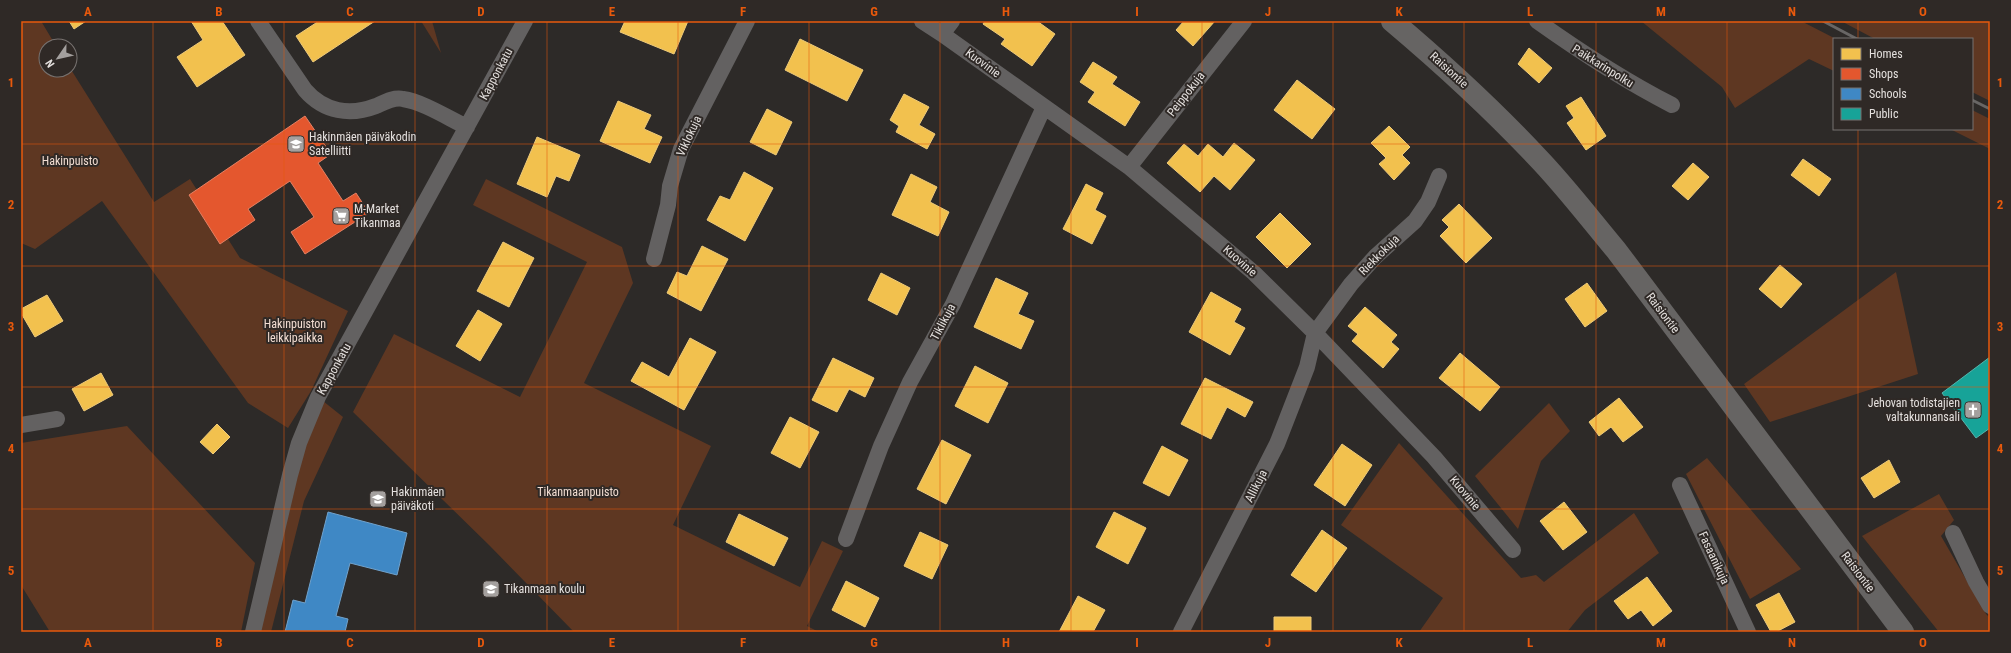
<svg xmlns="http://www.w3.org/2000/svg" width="2011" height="653" font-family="'Roboto Condensed',sans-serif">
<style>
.green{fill:#5e3722}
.homes{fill:#f2c14e;stroke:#eeca79}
.shops{fill:#e4572e;stroke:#e48063}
.schools{fill:#3f88c5;stroke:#70a2cc}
.public{fill:#17a398;stroke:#54b5ad}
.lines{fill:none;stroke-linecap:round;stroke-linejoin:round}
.minor{stroke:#636161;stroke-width:16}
.secondary{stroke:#666463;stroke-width:22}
.rail{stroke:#686665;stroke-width:3}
.grid{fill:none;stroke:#e8590c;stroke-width:1;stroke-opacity:0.55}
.labels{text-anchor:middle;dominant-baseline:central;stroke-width:4;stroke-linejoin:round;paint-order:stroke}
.street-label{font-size:12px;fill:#e4e0de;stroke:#2f2926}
.poi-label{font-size:12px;fill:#e4e0de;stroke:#2f2926;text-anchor:start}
.park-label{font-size:12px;fill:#f2ddd2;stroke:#2f2926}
.neatline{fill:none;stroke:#e8590c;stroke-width:1.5}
.grid-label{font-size:13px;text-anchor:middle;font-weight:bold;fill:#e8590c}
</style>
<rect width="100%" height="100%" fill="#2d2a28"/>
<path class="green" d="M21,21H41L56,46H46V70H70V68L154,202L190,179L240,258L348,311L311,391L288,428L248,403L102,201L35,249L21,243Z
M421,21H432L441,53Z
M1641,21H1801L1836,39H1834V71L1809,59L1735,108L1722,87Z
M1841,21H1986L1990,23V101L1972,92V39H1875Z
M1972,110L1990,119V149L1950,129H1972Z
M486,179L622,247L633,283L584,383L711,446L673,525L800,587L822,541L843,551L807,626L819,632H574L489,545L353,412L394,334L520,397L587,262L473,205Z
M1896,272L1918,374L1770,422L1744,384Z
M318,397L343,417L304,501L271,632H253Z
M1549,403L1570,431L1541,461L1518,529L1475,476Z
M127,426L255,563L241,632H50L21,585V443Z
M1399,443L1521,578L1536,575L1544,582L1634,513L1659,553L1585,610L1567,632H1419L1443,598L1341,525Z
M1707,458L1801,569L1750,599L1686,474Z
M1939,494L1954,520L1941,536L1986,614L1990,618V632H1939L1862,536Z"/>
<path class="homes" d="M69,21H86L74,29Z
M191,21H222L245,55L197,87L177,57L203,40Z
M319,21H375L313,62L296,36Z
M625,21H688L674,54L620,32Z
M985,21H1037L1055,34L1032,66L1001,44L1005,39L983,24Z
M1184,21H1215L1193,46L1176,30Z
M800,39L863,70L847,101L785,70Z
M1529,48L1552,68L1539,83L1518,64Z
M1093,62L1117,77L1112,84L1140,102L1125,126L1088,102L1095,92L1080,82Z
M1297,80L1335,109L1312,139L1274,110Z
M904,94L929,107L919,125L935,134L927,149L896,132L899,126L890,120Z
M1581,97L1606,136L1586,150L1567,123L1574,118L1566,106Z
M618,101L651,115L644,129L662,137L650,163L600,141Z
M767,109L792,122L776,155L750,142Z
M1389,126L1410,147L1402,155L1410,163L1394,180L1379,164L1386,158L1371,143Z
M537,137L580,155L569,181L556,176L547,197L517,184Z
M1234,143L1255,160L1230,190L1214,176L1200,192L1167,163L1184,144L1198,156L1208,144L1223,157Z
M1803,159L1831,179L1819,196L1791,175Z
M1693,163L1709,177L1688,200L1672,186Z
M744,172L773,188L745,241L707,220L720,196L730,200Z
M911,174L937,187L930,202L949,212L938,236L892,215Z
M1086,184L1103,193L1095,210L1106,216L1092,244L1063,229Z
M1459,204L1492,238L1466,263L1440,236L1449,227L1442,220Z
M1280,213L1311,244L1287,268L1256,237Z
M503,242L534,258L509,307L477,291Z
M702,246L728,259L701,311L667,293L677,272L687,276Z
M1780,265L1802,284L1781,308L1759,289Z
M881,273L910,288L897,315L868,300Z
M996,278L1028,293L1018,314L1034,321L1021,349L974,327Z
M1587,283L1607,311L1585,327L1565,299Z
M1211,292L1241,309L1234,322L1245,328L1230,355L1189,332Z
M47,295L63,321L35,337L21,313V309Z
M1365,307L1397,335L1391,342L1399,349L1383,368L1352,341L1358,334L1348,326Z
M478,310L502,324L480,361L456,346Z
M690,338L716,352L684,410L631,381L642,362L669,377Z
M1460,353L1500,387L1480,411L1439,378Z
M833,358L874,378L865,397L849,389L837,412L812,400Z
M975,366L1008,383L988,423L955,406Z
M101,373L113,395L84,411L72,389Z
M1205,378L1253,402L1245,417L1227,407L1211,439L1181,424Z
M1619,398L1643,427L1623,442L1611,427L1599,436L1589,422Z
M790,417L819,432L800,468L771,453Z
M217,424L230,437L213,454L200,442Z
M942,440L971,455L946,504L917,489Z
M1342,444L1372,465L1345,506L1314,485Z
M1162,446L1188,460L1169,496L1143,483Z
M1889,460L1900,482L1874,498L1861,478Z
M1564,502L1587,532L1563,550L1540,521Z
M1114,512L1146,528L1128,564L1096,547Z
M739,514L788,538L774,566L726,542Z
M1322,530L1347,548L1316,592L1291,575Z
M920,532L948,545L932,579L904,566Z
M1647,577L1672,611L1653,626L1641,610L1628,619L1614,601Z
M846,581L879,598L865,627L832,610Z
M1779,593L1795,622L1776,632H1771L1756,605Z
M1078,596L1105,610L1093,632H1059Z
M1274,617H1311V632H1274Z"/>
<path class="shops" d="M305,116L331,154L318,163L343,201L356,193L369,213L305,254L291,232L314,217L290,181L248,209L255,220L220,244L189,195Z"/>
<path class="schools" d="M328,512L407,533L397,575L350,563L336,616L348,619L345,632H285L293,600L305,603Z"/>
<path class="public" d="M1990,357V428L1976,438L1942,393Z"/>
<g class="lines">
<path class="minor" d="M258,21L305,90C324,112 350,116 376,106C385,102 394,97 403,99C423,102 448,118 467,127
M922,21L942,34L1129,167L1254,273L1315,333L1434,457L1513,550
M1537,21C1582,53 1623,80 1672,105
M942,34L952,21
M1129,167L1244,21
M654,259L668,205L670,186L681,149L747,21
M21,425L57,419
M1680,485L1748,632
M1953,533L1976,582L1990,606
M846,539L881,446L910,382L953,304L1044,107
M253,632L290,475L299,443L318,397L525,21
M1181,632L1277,444L1307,367L1315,333L1351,284L1375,257L1415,221L1428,202L1439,176"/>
<path class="secondary" d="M1392,21C1443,64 1491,108 1537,157C1565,186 1590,219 1616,250L1903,632"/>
<path class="rail" d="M1823,21L1857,39
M1972,100L1990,109"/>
</g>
<path class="grid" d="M153,21V632M284,21V632M415,21V632M547,21V632M678,21V632M809,21V632M940,21V632M1071,21V632M1202,21V632M1333,21V632M1464,21V632M1596,21V632M1727,21V632M1858,21V39M1858,129V632M21,144H1990M21,266H1990M21,387H1990M21,509H1990"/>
<defs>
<symbol id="school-square" viewBox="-11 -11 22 22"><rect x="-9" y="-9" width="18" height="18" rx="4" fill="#a4a09e" stroke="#2f2926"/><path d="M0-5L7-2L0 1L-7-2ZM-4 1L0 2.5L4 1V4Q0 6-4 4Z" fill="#fff"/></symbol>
<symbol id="supermarket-square" viewBox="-11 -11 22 22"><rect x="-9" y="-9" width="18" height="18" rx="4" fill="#a4a09e" stroke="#2f2926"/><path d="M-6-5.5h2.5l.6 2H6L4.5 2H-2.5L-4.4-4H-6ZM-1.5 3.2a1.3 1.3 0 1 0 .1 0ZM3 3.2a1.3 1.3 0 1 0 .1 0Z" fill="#fff"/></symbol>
<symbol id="church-square" viewBox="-11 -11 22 22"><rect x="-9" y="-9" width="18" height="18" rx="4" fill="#a4a09e" stroke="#2f2926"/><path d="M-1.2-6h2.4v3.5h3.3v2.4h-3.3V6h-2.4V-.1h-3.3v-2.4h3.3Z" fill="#fff"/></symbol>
</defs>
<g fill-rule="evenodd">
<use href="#school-square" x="286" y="134" width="20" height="20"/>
<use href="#supermarket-square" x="331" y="206" width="20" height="20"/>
<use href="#church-square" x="1963" y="400" width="20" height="20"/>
<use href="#school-square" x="368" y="489" width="20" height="20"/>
<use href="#school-square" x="481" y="579" width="20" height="20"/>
</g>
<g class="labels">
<g class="street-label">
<text transform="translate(983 63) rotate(36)">Kuovinie</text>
<text transform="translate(1603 66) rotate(32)">Paikkarinpolku</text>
<text transform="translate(1449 70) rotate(42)">Raisiontie</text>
<text transform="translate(496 74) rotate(-62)">Kapponkatu</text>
<text transform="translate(1186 94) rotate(-52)">Peippokuja</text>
<text transform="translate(689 136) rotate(-65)">Viklokuja</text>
<text transform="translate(1379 255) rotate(-45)">Riekkokuja</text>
<text transform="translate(1240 261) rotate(41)">Kuovinie</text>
<text transform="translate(1663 313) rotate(53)">Raisiontie</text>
<text transform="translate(943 322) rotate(-62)">Tiklikuja</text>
<text transform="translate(334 369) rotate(-61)">Kapponkatu</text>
<text transform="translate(1256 486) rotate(-63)">Allikuja</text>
<text transform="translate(1465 493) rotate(50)">Kuovinie</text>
<text transform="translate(1714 558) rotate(65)">Fasaanikuja</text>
<text transform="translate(1858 572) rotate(53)">Raisiontie</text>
</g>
<g class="poi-label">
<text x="309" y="137">Hakinmäen päiväkodin<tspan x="309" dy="14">Satelliitti</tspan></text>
<text x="354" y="209">M-Market<tspan x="354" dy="14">Tikanmaa</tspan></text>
<text x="1960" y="403" text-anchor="end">Jehovan todistajien<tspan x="1960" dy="14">valtakunnansali</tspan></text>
<text x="391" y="492">Hakinmäen<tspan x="391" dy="14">päiväkoti</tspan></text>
<text x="504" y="589">Tikanmaan koulu</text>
</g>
<g class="park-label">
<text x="70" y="161">Hakinpuisto</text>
<text x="295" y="324">Hakinpuiston<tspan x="295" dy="14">leikkipaikka</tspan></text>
<text x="578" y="492">Tikanmaanpuisto</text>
</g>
</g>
<rect width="2011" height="653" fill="none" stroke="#2f2926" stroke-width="44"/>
<rect x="1833" y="38" width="140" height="92" fill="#2f2926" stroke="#777270"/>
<rect x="1841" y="48" width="20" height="12" fill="#f2c14e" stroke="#777270"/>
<text x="1869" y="58" font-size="12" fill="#e4e0de">Homes</text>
<rect x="1841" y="68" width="20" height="12" fill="#e4572e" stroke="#777270"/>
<text x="1869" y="78" font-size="12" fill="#e4e0de">Shops</text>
<rect x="1841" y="88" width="20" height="12" fill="#3f88c5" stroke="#777270"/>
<text x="1869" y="98" font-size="12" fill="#e4e0de">Schools</text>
<rect x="1841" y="108" width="20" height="12" fill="#17a398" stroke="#777270"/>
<text x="1869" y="118" font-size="12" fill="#e4e0de">Public</text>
<g transform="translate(58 58) rotate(236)"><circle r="19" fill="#2f2926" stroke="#777270"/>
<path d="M0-3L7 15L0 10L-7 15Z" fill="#a4a09e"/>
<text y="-6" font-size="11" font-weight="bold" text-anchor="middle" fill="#e4e0de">N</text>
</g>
<rect x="22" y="22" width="1967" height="609" class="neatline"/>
<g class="grid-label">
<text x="88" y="16">A</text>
<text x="219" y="16">B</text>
<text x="350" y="16">C</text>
<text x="481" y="16">D</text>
<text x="612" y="16">E</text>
<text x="743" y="16">F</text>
<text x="874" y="16">G</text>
<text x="1006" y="16">H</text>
<text x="1137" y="16">I</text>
<text x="1268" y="16">J</text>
<text x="1399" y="16">K</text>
<text x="1530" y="16">L</text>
<text x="1661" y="16">M</text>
<text x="1792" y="16">N</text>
<text x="1923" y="16">O</text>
<text x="11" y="87">1</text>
<text x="2000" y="87">1</text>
<text x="11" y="209">2</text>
<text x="2000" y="209">2</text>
<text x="11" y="331">3</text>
<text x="2000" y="331">3</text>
<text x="11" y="453">4</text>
<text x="2000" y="453">4</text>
<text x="11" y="575">5</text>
<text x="2000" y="575">5</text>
<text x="88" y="647">A</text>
<text x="219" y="647">B</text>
<text x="350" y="647">C</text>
<text x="481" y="647">D</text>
<text x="612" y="647">E</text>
<text x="743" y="647">F</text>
<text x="874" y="647">G</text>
<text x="1006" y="647">H</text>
<text x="1137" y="647">I</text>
<text x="1268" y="647">J</text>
<text x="1399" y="647">K</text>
<text x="1530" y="647">L</text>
<text x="1661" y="647">M</text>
<text x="1792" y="647">N</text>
<text x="1923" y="647">O</text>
</g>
</svg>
